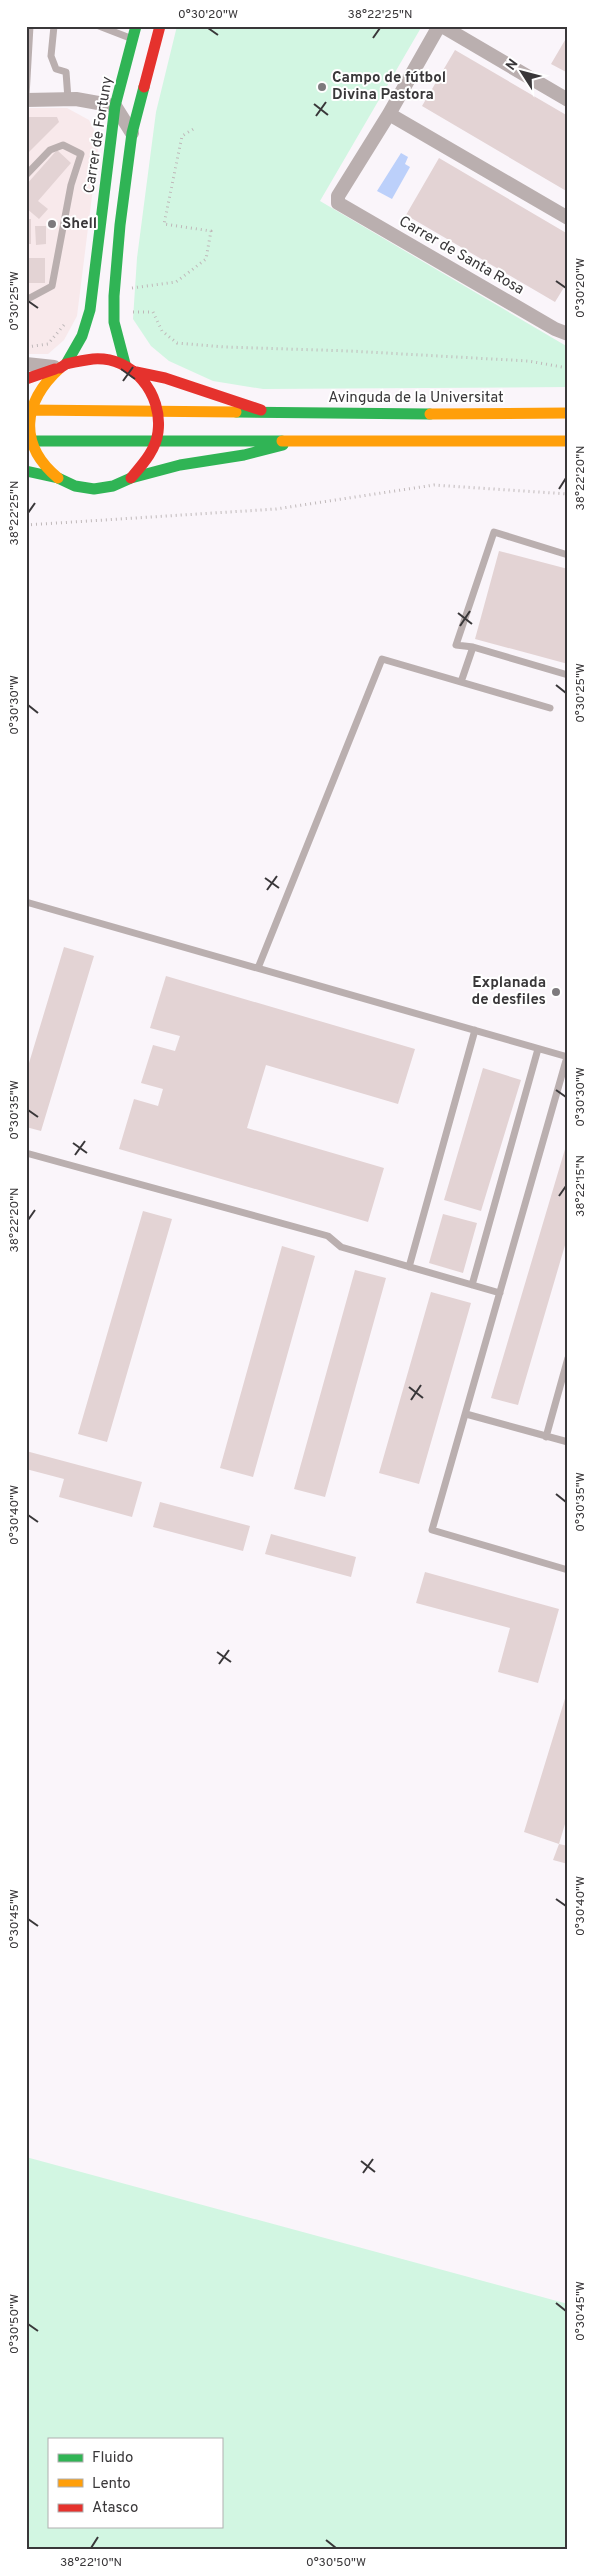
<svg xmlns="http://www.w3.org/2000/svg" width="594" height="2575" font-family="Overpass,sans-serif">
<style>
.commercial{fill:#f8e9eb}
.green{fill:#d2f6e2;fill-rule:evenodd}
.water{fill:#bcd0fa}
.building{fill:#e3d3d4}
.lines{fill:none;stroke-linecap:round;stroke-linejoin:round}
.path{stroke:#bfb8b9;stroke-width:3;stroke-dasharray:1 4;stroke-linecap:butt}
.lane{stroke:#baafaf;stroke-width:7}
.street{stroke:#baafaf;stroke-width:14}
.fast{stroke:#30b455;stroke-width:11}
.slow{stroke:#ff9f0a;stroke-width:11}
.jam{stroke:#e5322d;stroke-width:11}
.ticks{fill:none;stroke:#393739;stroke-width:2}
.poi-dot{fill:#7d7a7d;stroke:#fff;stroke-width:2}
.labels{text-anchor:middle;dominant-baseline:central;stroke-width:4;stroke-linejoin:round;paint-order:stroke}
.poi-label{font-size:15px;font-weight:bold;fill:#393739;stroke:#fff;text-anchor:start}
.street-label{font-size:15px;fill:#393739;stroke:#fff}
.neatline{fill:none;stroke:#393739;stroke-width:2}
.ticks-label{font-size:12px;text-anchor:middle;fill:#393739}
</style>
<rect width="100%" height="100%" fill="#faf5fa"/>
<path class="commercial" d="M26,108H67L89,120L99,140L77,316L64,340L48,354H26Z"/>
<path class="green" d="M177,26H422L320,201L568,347V387L263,389L213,381L169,361L151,346L133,319L137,258L156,112Z
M26,2157L568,2304V2549H26ZM49,2439H221V2526H49Z"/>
<path class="water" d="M401,153L408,157L405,164L410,167L392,199L377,191Z"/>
<path class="building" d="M568,35V73L551,64Z
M455,50L568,116V192L422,106Z
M26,117H57L59,122L26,155Z
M57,150L71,163L38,201L48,209L39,219L26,208V185Z
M439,158L568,234V281L555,302L406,215Z
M26,219H31V244H26Z
M35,226H46V244L36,245Z
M26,258H45V283H26Z
M499,551L568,569V664L475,639Z
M64,947L94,956L41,1131L26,1127V1073Z
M166,976L415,1049L398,1104L266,1065L247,1128L384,1168L368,1222L119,1149L134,1099L158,1106L163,1089L141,1083L153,1045L175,1051L180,1036L150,1028Z
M483,1068L521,1080L481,1211L444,1200Z
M568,1139V1235L518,1405L491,1398Z
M143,1211L172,1219L107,1442L78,1434Z
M443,1214L477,1223L463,1273L429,1263Z
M282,1246L315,1256L253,1477L220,1468Z
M355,1270L386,1278L325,1497L294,1489Z
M431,1292L471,1303L419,1484L379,1473Z
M26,1451L142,1482L132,1517L59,1497L64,1479L26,1469Z
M160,1502L250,1526L243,1551L153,1527Z
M271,1534L356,1557L351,1577L265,1554Z
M425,1572L559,1609L538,1683L498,1672L510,1628L416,1603Z
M567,1692L568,1814L559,1844L524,1832Z
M559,1844L568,1846V1864L553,1860Z"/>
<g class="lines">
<path class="path" d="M132,288L176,282L206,259L211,231L164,224L182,136L195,128
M133,312H153L162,331L177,343L225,347L350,351L528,361L568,368
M27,347L48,344L64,325
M26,525L276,509L434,485L568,494"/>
<path class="lane" d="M54,26L51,56L56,69L66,72L68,99
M99,26L130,38
M26,96L30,26
M26,175L50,150L63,145L81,154L71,185L52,286L26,300
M568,555L494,532L456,645L473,647L568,675
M461,682L473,647
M26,902L568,1057
M258,968L382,659L550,708
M567,1057L432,1530L568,1570
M26,1153L328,1236L341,1247L500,1293
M409,1267L475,1030
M472,1285L538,1049
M466,1414L568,1442
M546,1437L568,1358"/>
<path class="street" d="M439,26L389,114L338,196V203L555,329L568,334
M442,26L568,100
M26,100L76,99L115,106L132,133
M389,114L568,218
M26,364L54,367"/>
<path class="fast" d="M66,364L82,336L90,310L115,106L136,26
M125,364L114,322V296L120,225L132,133L144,87
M236,412L430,414
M26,441H282
M26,471L58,478L75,486L94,489L113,486L131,478L180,465L244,455L283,445"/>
<path class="slow" d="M26,410L236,412
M430,414L568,413
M282,441H568
M58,478C17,444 23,402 60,368"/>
<path class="jam" d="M144,87L160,26
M66,364C75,362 84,360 93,359C133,356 163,394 158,432C156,450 142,465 131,478
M60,368L66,364
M136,372L165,378L261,410
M26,379L55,369"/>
</g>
<path class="ticks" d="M208,28L218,35M373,38L380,28M314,104L328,115M316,116L326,102M556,281L566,288M28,301L38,308M121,369L135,379M123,381L133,367M559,489L566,478M28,513L35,503M458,613L472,624M460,626L470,611M556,685L566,693M28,705L38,713M265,878L279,888M267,890L277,876M556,1090L566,1097M28,1110L38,1117M73,1143L87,1153M75,1155L85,1141M559,1196L566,1186M28,1220L35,1210M409,1387L423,1398M411,1400L421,1385M556,1494L566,1502M28,1515L38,1522M217,1652L231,1662M219,1664L229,1650M556,1899L566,1906M28,1919L38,1926M361,2161L375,2172M363,2173L373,2159M556,2303L566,2311M28,2324L38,2331M326,2540L336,2548M91,2548L98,2537"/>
<g class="poi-dot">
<circle cx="322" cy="87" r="5"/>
<circle cx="52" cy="224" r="5"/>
<circle cx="556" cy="992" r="5"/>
</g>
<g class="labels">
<g class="poi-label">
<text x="332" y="78">Campo de fútbol<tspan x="332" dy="17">Divina Pastora</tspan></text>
<text x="62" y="224">Shell</text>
<text x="546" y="983" text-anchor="end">Explanada<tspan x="546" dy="17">de desfiles</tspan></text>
</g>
<g class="street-label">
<text transform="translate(99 135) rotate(-81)">Carrer de Fortuny</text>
<text transform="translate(461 256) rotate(30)">Carrer de Santa Rosa</text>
<text x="416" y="398">Avinguda de la Universitat</text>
</g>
</g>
<rect width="594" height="2575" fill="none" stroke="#ffffff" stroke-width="55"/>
<rect x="48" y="2438" width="175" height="90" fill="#ffffff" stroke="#b0afb0"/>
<rect x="58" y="2454" width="25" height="8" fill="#30b455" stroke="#b0afb0"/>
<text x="92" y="2462" font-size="15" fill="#393739">Fluido</text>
<rect x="58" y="2479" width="25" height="8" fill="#ff9f0a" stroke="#b0afb0"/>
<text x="92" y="2488" font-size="15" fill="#393739">Lento</text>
<rect x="58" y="2504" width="25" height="8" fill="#e5322d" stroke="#b0afb0"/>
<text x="92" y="2512" font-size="15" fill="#393739">Atasco</text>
<g transform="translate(522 72) rotate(306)" stroke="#ffffff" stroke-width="4" paint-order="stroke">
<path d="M0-4L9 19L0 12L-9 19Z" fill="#393739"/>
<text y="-8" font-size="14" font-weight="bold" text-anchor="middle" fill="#393739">N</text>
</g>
<rect x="28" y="28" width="538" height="2520" class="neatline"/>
<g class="ticks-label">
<text x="208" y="18">0°30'20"W</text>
<text x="380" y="18">38°22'25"N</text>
<text transform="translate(580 288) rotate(-90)" y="4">0°30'20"W</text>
<text transform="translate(14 301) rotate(-90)" y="4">0°30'25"W</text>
<text transform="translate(580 478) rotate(-90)" y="4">38°22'20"N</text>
<text transform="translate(14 513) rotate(-90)" y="4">38°22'25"N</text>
<text transform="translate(580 693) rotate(-90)" y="4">0°30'25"W</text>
<text transform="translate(14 705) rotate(-90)" y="4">0°30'30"W</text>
<text transform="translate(580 1097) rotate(-90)" y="4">0°30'30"W</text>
<text transform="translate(14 1110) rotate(-90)" y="4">0°30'35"W</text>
<text transform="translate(580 1186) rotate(-90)" y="4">38°22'15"N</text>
<text transform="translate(14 1220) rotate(-90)" y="4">38°22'20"N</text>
<text transform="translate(580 1502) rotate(-90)" y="4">0°30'35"W</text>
<text transform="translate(14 1515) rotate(-90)" y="4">0°30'40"W</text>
<text transform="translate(580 1906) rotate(-90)" y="4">0°30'40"W</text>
<text transform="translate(14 1919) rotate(-90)" y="4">0°30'45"W</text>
<text transform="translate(580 2311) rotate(-90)" y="4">0°30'45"W</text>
<text transform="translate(14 2324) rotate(-90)" y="4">0°30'50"W</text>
<text x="91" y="2566">38°22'10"N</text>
<text x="336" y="2566">0°30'50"W</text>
</g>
</svg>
